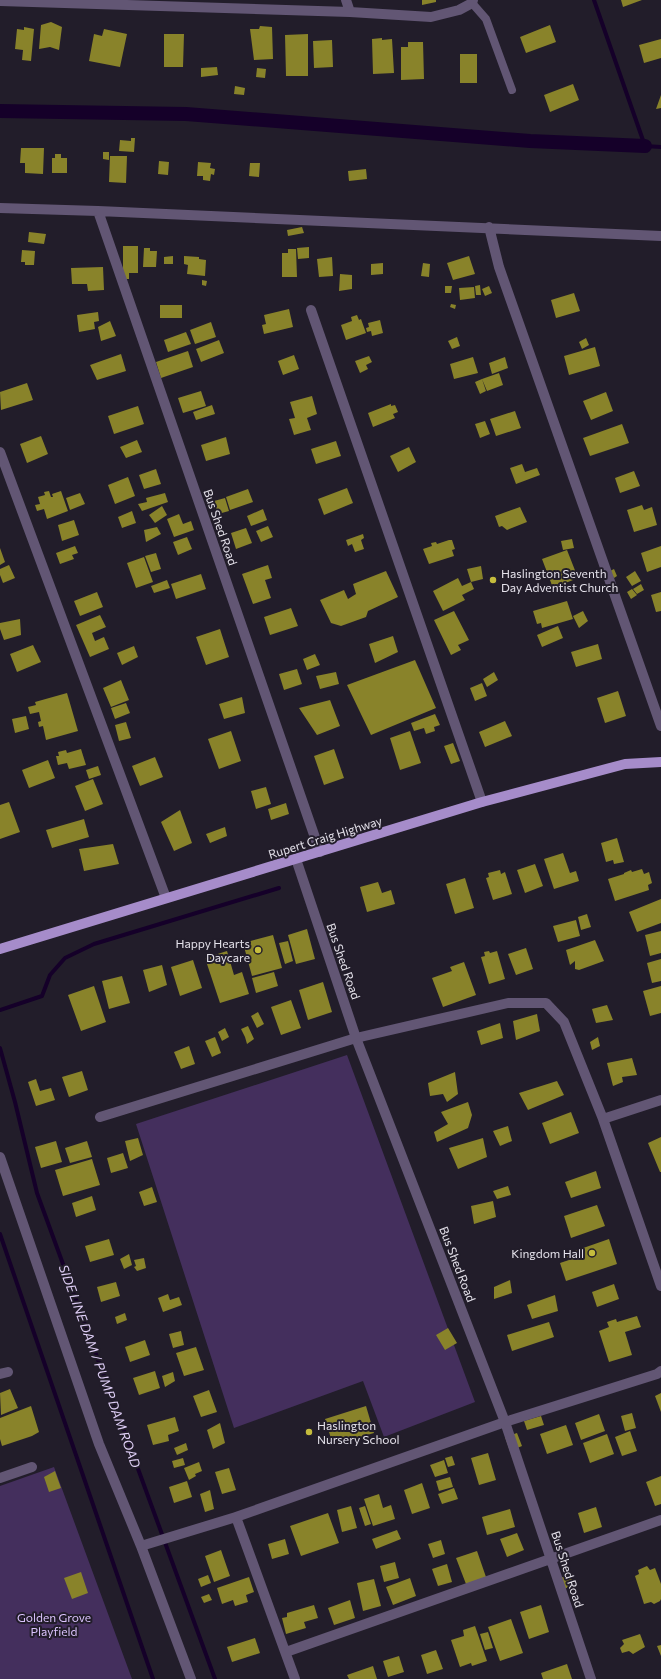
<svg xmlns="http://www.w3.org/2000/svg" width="661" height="1679" font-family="Commissioner,sans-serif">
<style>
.green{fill:#442f5d}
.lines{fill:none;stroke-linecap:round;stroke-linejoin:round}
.stream{stroke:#150029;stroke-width:4}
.canal{stroke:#150029;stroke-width:14}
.building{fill:#89832a}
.service{stroke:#625674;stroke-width:8}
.minor{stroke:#625674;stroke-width:10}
.primary{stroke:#a68cca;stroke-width:10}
.poi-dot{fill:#c5bc3d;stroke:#221d2a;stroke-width:1.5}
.labels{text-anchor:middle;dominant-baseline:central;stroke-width:4;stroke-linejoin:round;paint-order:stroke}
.street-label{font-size:12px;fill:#e5e2eb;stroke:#221d2a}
.poi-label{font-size:12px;fill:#e5e2eb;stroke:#221d2a;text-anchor:start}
.park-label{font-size:12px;fill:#dbc3fd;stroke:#221d2a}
.water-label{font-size:13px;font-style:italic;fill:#ddcdf4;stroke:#221d2a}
</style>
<rect width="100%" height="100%" fill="#221d2a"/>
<path class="green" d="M347,1055L475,1402L384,1437L363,1381L234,1428L136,1124Z
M54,1467L132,1679H0V1486Z"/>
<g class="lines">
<path class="stream" d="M594,0L645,146L661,147
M0,1010L42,996L50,975L65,958L94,944L279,888
M0,1048L15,1102L37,1193L215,1679
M0,1234L153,1679"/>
<path class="canal" d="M0,111L186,114L530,141L645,146"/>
</g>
<path class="building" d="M422,0H436V2L422,5Z
M621,0H642L623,7Z
M51,22L62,27L59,50L50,47L39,49L41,25Z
M550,25L556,42L526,53L520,37Z
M260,26L272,27L273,59L254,60L250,29H259Z
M24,27L34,29L31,61L22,60L23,50L15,49L17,29L24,30Z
M104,29L127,34L120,67L89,61L94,34L102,36Z
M164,34H184L183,67H164Z
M308,34V76H286L285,35Z
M382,38V40L392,39L394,73L373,74L372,39Z
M661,39V58L644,63L639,45Z
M332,40L333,67L314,68L313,41Z
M408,42H423L424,79L401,80V47H408Z
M460,54H477V83H460Z
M217,67L218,75L201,77V68Z
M257,68L266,69L265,78L256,77Z
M573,84L579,100L550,112L544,95Z
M235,86L245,88L244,95L234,94Z
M661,95V108L656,109Z
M131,138H135L134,152L119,151L120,140L131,141Z
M21,148H44L43,174L25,173V163H20Z
M103,152H109V160L103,159Z
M55,154H61V158H67V173H52V158H55Z
M110,156H127L126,183L109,182Z
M159,161L169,162L168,175L158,174Z
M198,162L211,163L210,168L215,169L214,175L211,174L210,181L203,180V176H197Z
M250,163H260L259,177L249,176Z
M366,169L367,179L349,181L348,171Z
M302,227L304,233L288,236L287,230Z
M29,232L46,234L44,244L28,242Z
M123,246H138V273H129V279H123Z
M309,247V258L298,259L297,248Z
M144,248H150V251H157L156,267H143Z
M288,249H296L297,277H282V253H288Z
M22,250L35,251L34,265H25V262H21Z
M173,256V264H164V257Z
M184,256L199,257V259L206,260L205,276L187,274L188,265L184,264Z
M469,256L475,274L453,280L447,263Z
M332,257L333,276L319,277L317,259Z
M383,263V274L371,275V264Z
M423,263L430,264L429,277L421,276Z
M103,267L104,290L88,291L87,284H72L71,268Z
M340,274L352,275V289L339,291Z
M202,280L207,281L206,286L202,285Z
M480,285L481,295H476L475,286Z
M445,286H452L451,293H445Z
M489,286L492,293L485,296L482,289Z
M474,287L475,298L460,300L459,288Z
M574,293L580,311L556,318L551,300Z
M451,304L456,305L455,309L450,307Z
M160,305H182V318H160Z
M289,309L293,327L264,334L262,325L266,324L264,315Z
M98,312L99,321L94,322L95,329L79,332L77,315Z
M357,315L359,320L361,319L366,333L346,340L341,325L352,321L351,317Z
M380,320L383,333L372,336L371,331L367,332L366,328L369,327L368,323Z
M110,321L116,336L101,341L98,327Z
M211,322L216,337L195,344L190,330Z
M186,332L191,344L168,352L164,340Z
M457,337L460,346L452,349L448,341Z
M586,338L589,345L582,349L579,342Z
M219,340L224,353L201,362L196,349Z
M595,347L600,366L569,375L564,356Z
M188,351L193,367L161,378L156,362Z
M121,354L126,371L97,380L90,365Z
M294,355L299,369L283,375L278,361Z
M369,356L372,362L366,365L368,369L360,373L355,361Z
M473,357L478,373L454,379L450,364Z
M505,357L508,368L492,374L489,363Z
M499,373L503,385L487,391L482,379Z
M482,379L486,391L480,394L475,382Z
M27,383L33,400L1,410L0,392Z
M201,391L206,406L183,413L178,398Z
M606,392L613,411L591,420L583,401Z
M312,396L317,414L307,418L311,430L294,435L289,419L295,418L290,402Z
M391,404V406L395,405L398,412L393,414L395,418L373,427L368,413Z
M212,405L215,414L196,420L193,412Z
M138,406L144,424L114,434L108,416Z
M515,411L521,428L496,436L490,419Z
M485,421L490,434L480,438L475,424Z
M622,424L629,443L590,456L583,438Z
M41,436L48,454L27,463L20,444Z
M226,437L230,454L206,461L201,445Z
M137,440L142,452L126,458L120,447Z
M336,441L341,456L316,464L311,449Z
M409,447L416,462L398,472L390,456Z
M522,464L525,472L537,468L540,475L516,484L510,468Z
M156,469L161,484L144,489L139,475Z
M634,471L640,486L620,493L615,478Z
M128,477L135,496L115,504L108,485Z
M347,488L353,503L324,515L318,499Z
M248,489L253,502L230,510L226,497Z
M49,491L51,497H53L52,494L61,491L68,511L47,519L44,509L37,511L35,505L40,504L38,497L45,495L44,492Z
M80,493L85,504L70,510L66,498Z
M165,493L168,502L142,511L138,504L147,502L146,498Z
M225,498L229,511L218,514L214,501Z
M642,505L644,510L652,507L657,525L634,532L627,510Z
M162,506L167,515L155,523L149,515Z
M520,507L527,522L507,530L502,526L499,527L495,516Z
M263,509L267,520L251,526L247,516Z
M132,511L136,523L122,528L118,517Z
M179,514L183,524L191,521L194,530L174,537L167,519Z
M74,520L79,535L62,541L58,525Z
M268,526L273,537L261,542L256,531Z
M157,527L161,534L146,542L144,530Z
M246,528L252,543L236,549L231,533Z
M363,534L364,538L361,540L364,549L355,552L352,544L348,546L346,540Z
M187,537L192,549L178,555L173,542Z
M572,539L574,548L563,550L561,541Z
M449,540H452L455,549L452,550L454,556L429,564L423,549L432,546L431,543L436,542L437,544Z
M75,546L78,553L72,555L74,559L60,564L56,553Z
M661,546V567L647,572L641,553Z
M0,548L5,562L0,565Z
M567,550L578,578L553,588L542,559Z
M156,553L161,569L151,572L145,556Z
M144,557L153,582L136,588L127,563Z
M9,565L15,578L3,583L0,575V569Z
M268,565L272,578L265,580L271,598L253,604L242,574Z
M481,566L483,579L471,582L474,589L462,595L465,600L443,611L433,591L458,578L462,586L471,582L467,569Z
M614,569L617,576L614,578L610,571Z
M386,571L398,597L368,611L366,617L341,626L331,623L320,600L344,590L348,599L356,594L353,584Z
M635,571L641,581L632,586L626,577Z
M201,574L206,589L176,599L171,584Z
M167,580L170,588L154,593L151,586Z
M641,584L644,590L637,594L633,589Z
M632,589L637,595L631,599L627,592Z
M97,592L103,607L80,616L74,601Z
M661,592V611L656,612L651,595Z
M567,601L573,619L542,628L541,623L537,624L533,611Z
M291,608L298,626L270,635L264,617Z
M454,611L469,640L458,645L461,650L451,655L434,620Z
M583,611L588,621L579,628L573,616Z
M100,615L106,627L92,633L95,641L104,637L109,649L90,657L76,625Z
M20,619L21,635L4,640L0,629V623Z
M558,626L563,638L542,647L537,635Z
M220,629L229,657L206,665L196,637Z
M393,636L398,652L375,663L369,644Z
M598,644L602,659L576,667L571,652Z
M33,645L41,662L17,672L10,654Z
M134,646L138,657L122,665L117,653Z
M315,654L320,665L307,670L303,659Z
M415,660L436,708L371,735L347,685Z
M297,669L302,684L284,690L279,674Z
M336,672L339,684L320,689L316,676Z
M494,672L498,680L487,687L483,679Z
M121,680L129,700L111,707L103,688Z
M482,683L487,696L475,701L470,688Z
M618,691L626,716L605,723L597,698Z
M67,693L78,731L46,740L43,726L39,727L38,722L41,721L39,712L30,714L28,707L36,705L35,702Z
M242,697L245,713L224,719L219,704Z
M330,700L340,726L317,735L299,708Z
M126,703L130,713L115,719L111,708Z
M435,714L440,725L434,727L435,731L426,734L424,728L414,731L411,723Z
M26,716L29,729L15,733L12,719Z
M505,721L512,736L485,747L479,732Z
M126,722L131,738L119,741L115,725Z
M231,731L241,761L219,769L208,739Z
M410,731L421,763L400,770L390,738Z
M453,743L460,761L451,764L444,746Z
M81,749L86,765L69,769L67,763L58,765L56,756H59L58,752L66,750L67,753Z
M334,749L344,778L324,785L314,756Z
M155,757L163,777L140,786L132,766Z
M48,760L55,778L29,788L22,770Z
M98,766L101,775L89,779L86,770Z
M93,779L103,804L85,811L75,786Z
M266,787L271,804L256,809L251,791Z
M9,802L20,832L0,839V805Z
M286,803L289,814L271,820L268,809Z
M180,810L192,843L174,851L161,822Z
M84,819L89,837L52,848L46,830Z
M225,827L227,836L210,843L206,834Z
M617,838L624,862L614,864L613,860L606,862L601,843Z
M113,844L119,864L84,871L79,849Z
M563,853L570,873L576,871L579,881L554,889L544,859Z
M535,864L543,886L525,893L517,870Z
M642,869L644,874L649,872L652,883L648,885L649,890L615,901L608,879L624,874V873L631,870L632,872Z
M500,870L501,874L505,872L512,894L493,900L486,878L489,877L488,873Z
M465,878L474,908L455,914L446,884Z
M378,882L382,893L391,890L395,904L367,912L360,887Z
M661,899V923L637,932L629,912Z
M587,914L591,927L581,930L578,917Z
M576,920L580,936L558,942L553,926Z
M307,929L315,959L296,964L288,935Z
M661,931V953L650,956L645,935Z
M273,935L282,968L252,976L243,943Z
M595,940L604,961L579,970L575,969V961L570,965L566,950Z
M288,941L293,961L285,964L279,943Z
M526,948L533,969L516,975L508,954Z
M227,951L234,975L242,972L249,994L220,1003L205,958Z
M489,951L490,953L497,951L505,979L489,984L481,957L485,956L484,952Z
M661,959V981L652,983L647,963Z
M193,960L202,988L180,996L171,967Z
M464,962L476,995L443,1007L432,978L452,971L450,967Z
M162,965L167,985L149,992L143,970Z
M274,972L278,986L256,993L252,978Z
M122,976L130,1003L109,1009L102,981Z
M323,982L332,1012L308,1020L299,990Z
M94,986L106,1022L81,1031L68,995Z
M661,986V1013L650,1016L643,991Z
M291,1000L301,1028L281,1035L271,1007Z
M607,1005L613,1020L596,1023L592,1009Z
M258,1012L264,1024L257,1028L251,1016Z
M537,1014L540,1031L516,1040L513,1021Z
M500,1023L503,1038L481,1045L477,1031Z
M248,1026L254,1039L247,1044L245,1037L241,1029Z
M225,1028L229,1037L222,1041L218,1032Z
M215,1037L221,1053L212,1057L205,1041Z
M598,1037L600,1046L592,1050L590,1042Z
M189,1046L195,1064L181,1069L174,1052Z
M632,1058L637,1075L622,1077L623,1082L613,1086L607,1063Z
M82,1071L88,1090L69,1097L62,1077Z
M455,1072L458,1094L447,1102L443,1094L430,1096L428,1083Z
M36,1079L40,1091L51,1088L55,1100L36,1106L28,1082Z
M557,1081L564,1095L528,1110L519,1093Z
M468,1102L472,1115L468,1128L437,1142L434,1132L448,1124L441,1112Z
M571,1112L579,1133L550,1144L542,1123Z
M508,1126L512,1141L500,1146L493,1131Z
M661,1137V1172H660L648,1143Z
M138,1138L143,1155L130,1161L125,1141Z
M483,1138L487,1157L458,1169L449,1148Z
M56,1141L62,1162L41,1168L35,1147Z
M87,1141L92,1157L70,1163L65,1148Z
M123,1153L128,1168L111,1173L107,1158Z
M92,1159L100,1185L63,1196L55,1170Z
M596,1171L601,1188L571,1198L565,1182Z
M508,1186L511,1195L497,1199L493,1191Z
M152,1187L157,1202L144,1206L139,1192Z
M92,1196L96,1210L76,1217L72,1203Z
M493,1201L496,1217L474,1224L471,1206Z
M597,1205L605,1226L571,1238L564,1216Z
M109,1239L114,1255L90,1262L85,1246Z
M609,1239L617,1264L566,1281L560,1263L569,1260L566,1254Z
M129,1254L132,1265L124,1269L120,1259Z
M144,1258L146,1268L137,1271L134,1267L136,1266L134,1260Z
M510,1280L512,1293L494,1299V1287Z
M116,1282L120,1296L101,1302L97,1287Z
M614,1284L619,1299L597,1307L592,1292Z
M168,1294L170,1300L179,1297L182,1305L163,1312L158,1298Z
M555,1295L558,1311L532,1319L527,1305Z
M125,1313L127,1320L117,1324L115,1317Z
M637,1316L641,1327L625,1332L632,1355L609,1362L599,1331L609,1327L607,1322L616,1319L617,1322Z
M549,1322L554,1337L512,1351L507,1335Z
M448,1328L457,1343L445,1350L436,1335Z
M181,1331L184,1345L173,1348L169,1334Z
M145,1340L150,1355L130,1362L125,1347Z
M196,1347L204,1370L184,1376L176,1353Z
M155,1371L160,1388L139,1395L133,1378Z
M173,1372L175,1381L165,1387L162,1376Z
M10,1389L18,1408L1,1415L0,1393Z
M209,1390L217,1412L201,1417L193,1396Z
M661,1393V1412L655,1396Z
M31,1406L39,1432L32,1436L2,1446L0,1439V1418Z
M366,1406L374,1433L333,1445L325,1419Z
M632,1413L636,1428L625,1431L621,1416Z
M599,1414L605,1431L581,1440L575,1423Z
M541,1416L544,1425L527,1430L524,1421Z
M175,1417L179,1431L168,1435L169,1441L153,1445L147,1425Z
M220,1423L225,1443L213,1449L207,1430Z
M566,1425L573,1445L547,1454L540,1434Z
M630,1431L637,1451L622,1456L615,1437Z
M517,1433L522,1446L510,1451L505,1437Z
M607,1434L614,1454L590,1463L583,1443Z
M186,1443L188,1450L177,1455L174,1448Z
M488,1453L496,1480L479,1485L471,1458Z
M452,1456L455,1465L448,1467L445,1458Z
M183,1458L185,1465L174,1468L172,1461Z
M444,1460L448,1473L435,1477L430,1465Z
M199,1462L202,1471L195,1474L196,1476L189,1480L184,1468Z
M229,1468L236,1490L222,1494L215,1472Z
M55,1471L61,1488L49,1492L44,1477Z
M661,1476V1504L655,1506L646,1482Z
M450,1477L453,1487L439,1491L436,1481Z
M187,1481L192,1497L174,1503L169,1487Z
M422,1483L430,1508L412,1514L404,1490Z
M454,1488L458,1499L442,1504L438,1494Z
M210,1490L214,1509L205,1512L200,1494Z
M379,1494L383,1508L391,1505L395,1519L373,1526L364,1499Z
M351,1506L357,1528L342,1532L337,1510Z
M365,1506L371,1524L365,1526L359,1508Z
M596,1507L602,1527L584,1533L578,1513Z
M510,1509L515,1527L487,1535L482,1517Z
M328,1513L339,1543L301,1556L290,1526Z
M397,1530L401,1539L376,1549L372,1539Z
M517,1533L524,1550L507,1557L500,1539Z
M285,1539L289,1554L272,1559L268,1544Z
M441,1540L445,1554L433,1558L428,1544Z
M221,1550L230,1576L214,1582L205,1556Z
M477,1551L486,1577L466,1584L456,1558Z
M395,1562L399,1578L384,1582L380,1566Z
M447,1564L452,1582L438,1586L432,1569Z
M647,1566L650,1570L655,1568L661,1584V1599L660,1601L654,1604L651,1602L644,1604L635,1576L639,1574L638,1570Z
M81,1572L88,1593L72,1599L64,1578Z
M569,1574L574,1584L561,1591L556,1580Z
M208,1575L211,1583L201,1587L198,1579Z
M249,1577L254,1592L246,1595L248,1602L235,1606L233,1600L222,1604L217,1588Z
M410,1578L416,1596L393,1605L386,1587Z
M374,1579L381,1606L363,1611L357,1583Z
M209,1594L212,1600L204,1603L201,1597Z
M350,1600L355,1618L334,1625L328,1608Z
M314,1605L318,1618L304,1622L306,1628L286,1634L282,1618L287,1617V1613Z
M541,1605L549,1632L529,1639L520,1612Z
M511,1619L523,1653L500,1661L488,1627Z
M475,1626L487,1661L472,1666L471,1663L460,1667L451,1640L464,1636L463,1630Z
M488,1632L493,1648L485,1650L480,1634Z
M640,1634L645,1647L633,1654L629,1651L622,1653L620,1648L624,1644L622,1640Z
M255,1638L260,1653L232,1662L227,1647Z
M661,1645V1656L657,1646Z
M436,1650L443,1669L427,1674L421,1655Z
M399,1656L404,1672L388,1677L383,1661Z
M567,1664L572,1679H543L541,1673Z
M373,1666L377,1679H349L347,1675Z"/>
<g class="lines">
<path class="service" d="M472,3L486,19L512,90"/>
<path class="minor" d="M346,0L350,12
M0,1L350,12L431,17L459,10L472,3L473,0
M0,208L98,211L661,236
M98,211L320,852
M489,227L499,267L661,726
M311,310L482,802
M0,452L166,898
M296,859L356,1038L505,1422L591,1679
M100,1117L356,1038L508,1003H546L564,1022L603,1119L661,1286
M603,1119L661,1100
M0,1157L99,1444L141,1546L191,1679
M0,1374L8,1372
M0,1478L32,1467
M236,1517L295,1679
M141,1546L236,1517L505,1422L657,1374L661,1371
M286,1652L661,1520"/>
<path class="primary" d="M0,949L482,802L625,764L661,762"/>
</g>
<g class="poi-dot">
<circle cx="493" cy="580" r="4"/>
<circle cx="258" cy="950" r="4"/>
<circle cx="592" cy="1253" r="4"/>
<circle cx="309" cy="1432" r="4"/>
</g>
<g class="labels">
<g class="street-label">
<text transform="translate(221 527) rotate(71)">Bus Shed Road</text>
<text transform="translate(325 837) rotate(-17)">Rupert Craig Highway</text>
<text transform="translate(344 961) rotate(71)">Bus Shed Road</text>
<text transform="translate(458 1264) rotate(69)">Bus Shed Road</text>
<text transform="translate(568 1569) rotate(72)">Bus Shed Road</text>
</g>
<g class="poi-label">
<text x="501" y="573">Haslington Seventh<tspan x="501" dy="14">Day Adventist Church</tspan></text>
<text x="250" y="943" text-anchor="end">Happy Hearts<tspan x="250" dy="14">Daycare</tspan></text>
<text x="584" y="1253" text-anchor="end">Kingdom Hall</text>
<text x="317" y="1425">Haslington<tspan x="317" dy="14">Nursery School</tspan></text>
</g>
<g class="park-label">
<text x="54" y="1617">Golden Grove<tspan x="54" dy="14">Playfield</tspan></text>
</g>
<g class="water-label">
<text transform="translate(100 1366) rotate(70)">SIDE LINE DAM / PUMP DAM ROAD</text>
</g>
</g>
</svg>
